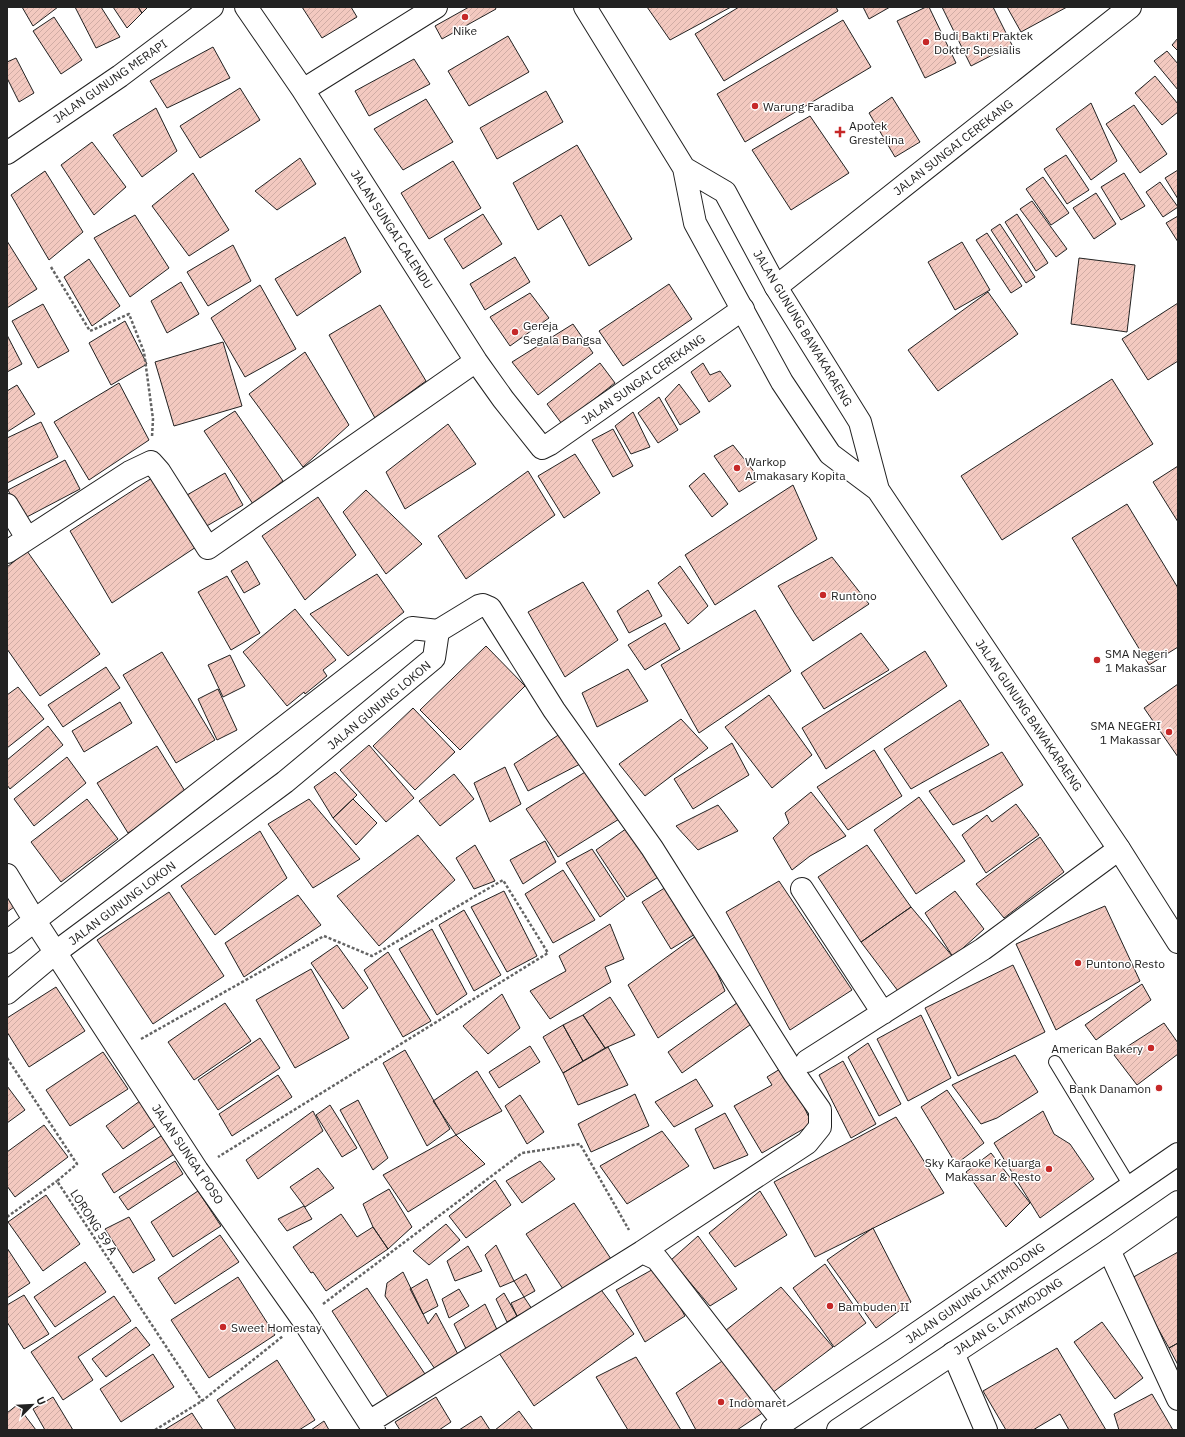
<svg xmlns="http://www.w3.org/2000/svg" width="1185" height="1437" font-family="'IBM Plex Sans',sans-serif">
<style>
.building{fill:url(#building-hatch);stroke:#222}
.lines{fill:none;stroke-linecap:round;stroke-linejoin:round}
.lane-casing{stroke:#222;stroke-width:14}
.street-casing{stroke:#222;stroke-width:24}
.secondary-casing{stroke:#222;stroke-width:24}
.path{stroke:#646464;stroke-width:2.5;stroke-dasharray:3 2;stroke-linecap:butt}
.lane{stroke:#fff;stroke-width:12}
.street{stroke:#fff;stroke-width:22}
.secondary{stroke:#fff;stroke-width:22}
.poi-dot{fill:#c62828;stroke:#fff;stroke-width:1.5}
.labels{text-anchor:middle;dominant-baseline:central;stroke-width:3;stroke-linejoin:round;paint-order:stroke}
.poi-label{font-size:12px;fill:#222;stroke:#fff;text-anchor:start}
.street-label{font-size:12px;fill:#222;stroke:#fff}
</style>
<defs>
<pattern id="building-hatch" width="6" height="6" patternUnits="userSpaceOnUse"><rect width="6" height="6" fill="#f3c9c0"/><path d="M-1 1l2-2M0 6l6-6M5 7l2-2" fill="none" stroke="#d0aca5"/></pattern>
</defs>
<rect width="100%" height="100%" fill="#fff"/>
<path class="building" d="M22,7H58L33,26Z
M75,7H101L120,37L96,48Z
M113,7H138L142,13L127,28Z
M138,7H148L142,13Z
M302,7H351L357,17L322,38Z
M469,7H495L496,9L442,39L435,26Z
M647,7H731L670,40Z
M739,7H836L838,11L724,81L695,34Z
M863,7H890L869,19Z
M926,7H929L956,63L925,78L897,21Z
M942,7H993L1012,45L971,66Z
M1007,7H1067L1021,32Z
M54,17L82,60L61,74L33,31Z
M843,20L871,67L745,142L717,94Z
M508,36L529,72L469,106L448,71Z
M1178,38V51L1172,45Z
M213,47L230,78L167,108L150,81Z
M1167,51L1178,64V90L1154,61Z
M16,58L34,93L19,102L7,78V62Z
M414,59L430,84L369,116L355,91Z
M1155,76L1178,104V112L1162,125L1135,93Z
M240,88L260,120L200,158L180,126Z
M546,91L563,122L497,159L480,128Z
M892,97L920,142L895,157L869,113Z
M426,99L453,142L403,170L374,129Z
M1091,103L1117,161L1091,180L1056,129Z
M1134,105L1167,154L1140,173L1106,124Z
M156,108L177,151L142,177L113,135Z
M810,116L849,173L791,210L752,150Z
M92,142L126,187L94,215L61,165Z
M577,145L632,239L589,266L561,215L538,230L513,183Z
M1066,155L1089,190L1067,204L1044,169Z
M300,158L316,184L277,210L255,191Z
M453,161L481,208L429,239L401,193Z
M1178,170V199L1165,178Z
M45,171L83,232L49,260L11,195Z
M193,173L229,230L189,256L152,206Z
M1124,173L1145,206L1121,220L1101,187Z
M1043,177L1069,213L1051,225L1026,189Z
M1160,182L1178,207L1163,217L1146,192Z
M1096,193L1116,224L1094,239L1073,208Z
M1032,201L1067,249L1056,257L1020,209Z
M483,214L502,244L463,269L444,239Z
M1017,214L1048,263L1036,271L1005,222Z
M135,215L169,268L130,297L94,238Z
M1178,216V242L1166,223Z
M1000,224L1035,277L1026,283L991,230Z
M987,233L1022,286L1011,293L976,240Z
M345,237L361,272L297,316L275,279Z
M7,241L37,289L7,308Z
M962,242L990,290L955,310L928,262Z
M233,245L251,281L208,306L187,272Z
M515,257L530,282L485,310L470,284Z
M1079,258L1135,265L1127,332L1071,324Z
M89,259L120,306L92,326L64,277Z
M181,282L199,314L167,333L151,301Z
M669,284L692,319L623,366L599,331Z
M260,285L296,349L245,377L211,318Z
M988,292L1018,334L938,391L908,350Z
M530,293L549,318L510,346L490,317Z
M1178,303V361L1148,380L1122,339Z
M43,304L69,351L38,368L12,321Z
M380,305L426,381L375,418L329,335Z
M125,321L147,364L111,385L89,343Z
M573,324L593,353L538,395L512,362Z
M7,335L22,364L7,372Z
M223,342L242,406L174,426L155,362Z
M305,352L349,425L303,467L249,394Z
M600,363L615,383L562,424L547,404Z
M703,363L710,375L720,371L731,386L709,402L691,372Z
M1112,379L1153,444L1002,540L961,476Z
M119,383L149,440L89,480L54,422Z
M679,384L700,412L680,425L665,399Z
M17,385L35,414L7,432V391Z
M659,397L678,430L658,443L638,413Z
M235,411L283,481L253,504L204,431Z
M633,412L650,447L631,454L615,426Z
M41,422L58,457L7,483V438Z
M448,424L476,464L405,509L386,472Z
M613,429L633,466L613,477L592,440Z
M733,445L760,479L739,492L714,456Z
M575,454L600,493L564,518L538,476Z
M65,460L80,489L23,519L8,490Z
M1178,466V522L1153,482Z
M528,471L555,515L466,579L438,536Z
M225,473L243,505L205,527L187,495Z
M704,473L728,504L712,517L689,486Z
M155,476L196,547L112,603L70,531Z
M793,485L817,539L715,605L685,555Z
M366,490L422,544L386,574L343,512Z
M318,497L356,555L305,600L262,536Z
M1127,504L1178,588V647L1149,665L1072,538Z
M27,551L100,654L40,696L7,649V567Z
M832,557L869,604L813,641L795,614L778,586Z
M247,561L260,584L244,593L231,571Z
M680,566L708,606L688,624L658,583Z
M377,574L404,612L348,656L310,614Z
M227,576L260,633L231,650L198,592Z
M583,582L618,640L565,677L528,612Z
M648,590L662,616L629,633L617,611Z
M295,609L336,660L323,670L327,676L305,694L304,692L287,706L243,652Z
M755,610L791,671L699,733L661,665Z
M665,623L680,649L645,670L628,645Z
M861,633L889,670L824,709L801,673Z
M486,646L525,686L460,750L420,710Z
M925,651L947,686L826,769L802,728Z
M162,652L215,740L176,763L123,675Z
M230,655L245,686L223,697L208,665Z
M106,667L120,688L63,727L48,705Z
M628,669L648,701L597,727L582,693Z
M1178,684V757L1144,708Z
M18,687L44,719L7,748V695Z
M218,689L237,730L217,740L198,699Z
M769,695L812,755L772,788L725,727Z
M960,700L989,745L911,789L884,749Z
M120,702L132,723L84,752L72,731Z
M413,708L455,752L415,790L373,746Z
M681,719L708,748L645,796L619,764Z
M48,726L63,745L10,789L7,785V760Z
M563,732L582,763L528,791L514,764Z
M732,743L749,775L693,809L674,779Z
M369,745L414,798L386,822L340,770Z
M157,746L188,796L128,833L97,783Z
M874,750L902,796L848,830L817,787Z
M1002,752L1023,785L984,810L953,825L929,791Z
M67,757L86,783L34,826L14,799Z
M505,767L521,804L490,822L474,783Z
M590,769L624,816L558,857L526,809Z
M335,772L357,795L333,818L314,787Z
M454,774L474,799L440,826L419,801Z
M811,792L846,836L810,856L792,870L773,838L789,823L785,813Z
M919,797L965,861L916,894L874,830Z
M87,799L118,839L61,882L31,842Z
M309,799L360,859L313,888L268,824Z
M353,799L377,823L356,845L333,818Z
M1016,804L1039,835L986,873L962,835L987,815L992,822Z
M718,805L738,831L698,850L676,826Z
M630,826L666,872L627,897L596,850Z
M260,831L287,878L215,935L181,886Z
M418,835L455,880L379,946L337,896Z
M1040,837L1064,872L1004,918L976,884Z
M545,841L556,862L523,884L510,860Z
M475,845L495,881L474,889L456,858Z
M867,845L911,907L861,942L818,877Z
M592,849L625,899L600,917L566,863Z
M563,870L595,920L553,943L525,894Z
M779,881L852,990L790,1030L726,912Z
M671,884L700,931L671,949L642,902Z
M7,891L17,905L7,912Z
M504,891L537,956L507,972L471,907Z
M955,891L984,929L953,957L925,913Z
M169,892L224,976L153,1024L97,940Z
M298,895L321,925L244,977L225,943Z
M1105,906L1140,981L1056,1030L1016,944Z
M911,907L953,957L901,995L861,942Z
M464,910L501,975L474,991L439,925Z
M610,924L624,959L605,967L611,982L550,1019L530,991L566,971L559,956Z
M432,929L467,994L437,1015L399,949Z
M700,933L725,991L658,1038L628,985Z
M337,945L368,988L343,1009L311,963Z
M388,952L431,1021L403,1037L364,970Z
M1013,965L1045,1032L958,1076L925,1008Z
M311,969L349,1038L295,1068L256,1000Z
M1142,984L1151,1000L1096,1040L1085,1025Z
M56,987L85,1031L29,1067L7,1032V1018Z
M502,994L520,1028L488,1054L463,1026Z
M610,997L635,1035L605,1048L583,1015Z
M741,1000L757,1020L682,1073L668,1052Z
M225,1003L251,1041L194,1080L168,1042Z
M583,1015L605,1048L583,1061L563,1025Z
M921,1015L951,1078L908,1101L877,1039Z
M1164,1023L1178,1043V1054L1137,1085L1114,1055Z
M563,1025L583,1061L563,1073L543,1037Z
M260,1038L280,1068L218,1110L198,1080Z
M868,1043L901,1104L879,1116L848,1057Z
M530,1046L540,1062L499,1088L489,1072Z
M608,1047L628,1085L578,1105L563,1073Z
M405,1050L450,1129L427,1146L383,1063Z
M103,1052L128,1089L70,1126L46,1090Z
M1015,1055L1038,1092L997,1118L981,1124L952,1085Z
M843,1061L876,1124L851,1138L819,1075Z
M785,1066L812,1124L762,1153L734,1106L772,1085L767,1077Z
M477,1071L502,1111L456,1135L433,1101Z
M278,1075L292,1097L232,1136L219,1114Z
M696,1079L713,1106L674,1127L655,1102Z
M7,1086L25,1110L7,1123Z
M947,1090L984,1143L956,1164L921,1107Z
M635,1094L649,1126L591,1152L578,1124Z
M520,1095L544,1132L527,1144L505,1106Z
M144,1098L161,1122L123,1149L106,1126Z
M358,1100L388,1158L373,1170L340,1110Z
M330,1105L357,1148L342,1157L316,1115Z
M313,1111L323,1131L258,1179L246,1160Z
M1043,1111L1054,1134L1070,1144L1094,1179L1040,1218L994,1143Z
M725,1113L748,1155L714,1169L695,1129Z
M896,1117L944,1193L815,1257L774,1182Z
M44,1125L68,1157L15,1197L7,1186V1152Z
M662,1131L689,1166L627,1204L600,1166Z
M164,1134L176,1153L114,1193L102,1174Z
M456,1135L485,1164L408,1212L383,1175Z
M991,1153L1030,1203L1006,1227L966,1172Z
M175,1161L183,1174L128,1210L119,1197Z
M540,1161L555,1179L522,1203L506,1181Z
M318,1168L334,1188L305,1207L290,1187Z
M495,1180L511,1205L466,1238L449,1216Z
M389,1189L412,1227L388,1249L373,1227L363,1204Z
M198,1191L221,1226L173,1257L151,1222Z
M760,1191L787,1235L735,1267L709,1233Z
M46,1195L80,1244L43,1271L8,1222Z
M574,1203L613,1262L563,1289L526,1234Z
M304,1206L312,1219L287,1231L278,1219Z
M341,1214L357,1237L373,1227L388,1249L326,1291L313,1272L311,1273L293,1247Z
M129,1217L155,1260L133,1273L105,1229Z
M446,1224L460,1240L429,1265L413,1251Z
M873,1228L911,1302L876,1328L827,1260Z
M220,1235L239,1262L175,1304L158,1278Z
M698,1236L737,1289L710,1306L671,1260Z
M496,1245L514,1281L500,1287L485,1255Z
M468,1246L482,1271L455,1281L447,1261Z
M7,1248L30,1283L7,1298Z
M1178,1252V1343L1169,1348L1130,1279Z
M85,1262L106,1292L55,1327L34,1297Z
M825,1264L866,1323L834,1347L793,1288Z
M657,1267L685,1316L645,1342L616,1290Z
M403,1272L428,1324L436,1313L460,1358L435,1369L385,1296L387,1283Z
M526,1274L535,1291L524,1297L514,1281Z
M238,1277L275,1335L209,1378L171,1320Z
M427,1279L438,1306L423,1314L410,1289Z
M599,1287L634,1334L534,1406L499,1353Z
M781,1287L833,1347L772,1393L721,1334Z
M367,1288L425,1374L391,1402L332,1311Z
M459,1289L469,1306L449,1318L442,1299Z
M504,1293L517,1316L507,1322L496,1299Z
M24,1295L49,1334L24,1349L7,1322V1305Z
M114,1296L131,1321L78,1357L93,1380L63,1400L31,1352Z
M524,1297L532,1309L517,1316L511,1303Z
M485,1304L500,1336L469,1355L454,1324Z
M1102,1322L1143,1378L1115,1399L1074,1342Z
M136,1327L150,1345L106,1377L92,1359Z
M1178,1343V1365L1169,1348Z
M1057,1348L1106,1430H1069L1060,1414L1033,1430H1006L983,1391Z
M153,1354L174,1387L121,1422L100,1389Z
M636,1357L681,1430H628L596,1377Z
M728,1357L767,1410L737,1430H696L676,1393Z
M277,1360L315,1420L299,1430H236L217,1400Z
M1152,1394L1173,1430H1119L1114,1414Z
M53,1397L73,1430H45L33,1409Z
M436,1397L451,1422L439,1430H400L395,1422Z
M17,1405L36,1430H7V1413Z
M519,1411L533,1430H495Z
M192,1413L203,1430H164Z
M481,1416L490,1430H459Z
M324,1421L329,1430H311Z"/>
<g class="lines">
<defs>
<path id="lane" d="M1055,1062L1130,1186"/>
<path id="street" d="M246,7L303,90L476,361L503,399L542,448L550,444L743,309
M303,90L436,7
M7,153L120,76L212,7
M776,287L1130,7
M7,505L27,538
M7,552L130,472L151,462L159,471L208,548L476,361
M7,875L35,921L197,1170L303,1320L374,1430
M802,889L883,1013
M7,942L412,628L438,631
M7,993L56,952L285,782L434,658L438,631
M807,1061L983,949L1119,849
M1109,1250L1178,1399
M642,1252L657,1259L783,1422
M953,1353L986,1430
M369,1422L642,1252L807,1143L820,1127V1110L794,1073L652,848L554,710L490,608L483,605L479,606L438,631"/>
<path id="secondary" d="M585,7L684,168L695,223L782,382L830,454L878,490L1119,849L1178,942
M684,168L725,192L776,287L860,422L878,490
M772,1430L894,1349L1178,1154
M838,1430L1109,1250L1178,1202"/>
</defs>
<use href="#lane" class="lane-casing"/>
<use href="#street" class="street-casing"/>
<use href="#secondary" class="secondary-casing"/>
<path class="path" d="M51,267L90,331L129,314L144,352L153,419L152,437
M141,1039L324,936L372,956L503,880L548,953L218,1157
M7,1058L77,1164L57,1181L202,1401
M7,1217L57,1181
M323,1304L522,1153L580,1144L629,1230
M155,1430L202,1401L283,1336"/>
<use href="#lane" class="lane"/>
<use href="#street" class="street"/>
<use href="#secondary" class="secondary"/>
</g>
<g class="poi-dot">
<circle cx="465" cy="17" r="4"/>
<circle cx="926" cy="42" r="4"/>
<circle cx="755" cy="106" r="4"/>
<path d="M838 126h4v4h4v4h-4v4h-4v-4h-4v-4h4z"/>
<circle cx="515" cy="332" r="4"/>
<circle cx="737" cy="468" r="4"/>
<circle cx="823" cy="595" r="4"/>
<circle cx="1097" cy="660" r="4"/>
<circle cx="1169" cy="732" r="4"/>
<circle cx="1078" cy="963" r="4"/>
<circle cx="1151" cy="1048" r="4"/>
<circle cx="1159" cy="1088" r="4"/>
<circle cx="1049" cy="1169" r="4"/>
<circle cx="830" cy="1306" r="4"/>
<circle cx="223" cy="1327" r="4"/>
<circle cx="721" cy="1402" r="4"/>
</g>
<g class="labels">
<g class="poi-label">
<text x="465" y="30" text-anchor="middle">Nike</text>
<text x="934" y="35">Budi Bakti Praktek<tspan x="934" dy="14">Dokter Spesialis</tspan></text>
<text x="763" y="106">Warung Faradiba</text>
<text x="849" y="125">Apotek<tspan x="849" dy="14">Grestelina</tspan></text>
<text x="523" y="325">Gereja<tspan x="523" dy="14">Segala Bangsa</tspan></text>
<text x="745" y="461">Warkop<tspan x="745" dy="14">Almakasary Kopita</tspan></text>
<text x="831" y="595">Runtono</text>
<text x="1105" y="653">SMA Negeri<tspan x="1105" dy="14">1 Makassar</tspan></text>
<text x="1161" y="725" text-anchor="end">SMA NEGERI<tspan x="1161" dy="14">1 Makassar</tspan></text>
<text x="1086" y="963">Puntono Resto</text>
<text x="1143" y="1048" text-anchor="end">American Bakery</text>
<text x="1151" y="1088" text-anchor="end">Bank Danamon</text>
<text x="1041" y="1162" text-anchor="end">Sky Karaoke Keluarga<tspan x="1041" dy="14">Makassar &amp; Resto</tspan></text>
<text x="838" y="1306">Bambuden II</text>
<text x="231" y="1327">Sweet Homestay</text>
<text x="729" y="1402">Indomaret</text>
</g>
<g class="street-label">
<text transform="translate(110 81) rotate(-35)">JALAN GUNUNG MERAPI</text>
<text transform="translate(953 147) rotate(-38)">JALAN SUNGAI CEREKANG</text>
<text transform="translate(392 229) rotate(57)">JALAN SUNGAI CALENDU</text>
<text transform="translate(803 328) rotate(59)">JALAN GUNUNG BAWAKARAENG</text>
<text transform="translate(643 379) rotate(-35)">JALAN SUNGAI CEREKANG</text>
<text transform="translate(379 705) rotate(-40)">JALAN GUNUNG LOKON</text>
<text transform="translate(1029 715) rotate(56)">JALAN GUNUNG BAWAKARAENG</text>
<text transform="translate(122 903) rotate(-37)">JALAN GUNUNG LOKON</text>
<text transform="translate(188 1154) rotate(56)">JALAN SUNGAI POSO</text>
<text transform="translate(94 1222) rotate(57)">LORONG 59 A</text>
<text transform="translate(975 1293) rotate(-35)">JALAN GUNUNG LATIMOJONG</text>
<text transform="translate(1008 1316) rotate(-34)">JALAN G. LATIMOJONG</text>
</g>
</g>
<rect width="1185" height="1437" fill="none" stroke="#222222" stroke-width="16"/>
<g transform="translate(32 1405) rotate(66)" stroke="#ffffff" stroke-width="3" paint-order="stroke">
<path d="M0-3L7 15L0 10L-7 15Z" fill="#222222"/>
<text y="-6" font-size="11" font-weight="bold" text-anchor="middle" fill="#222222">U</text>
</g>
</svg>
